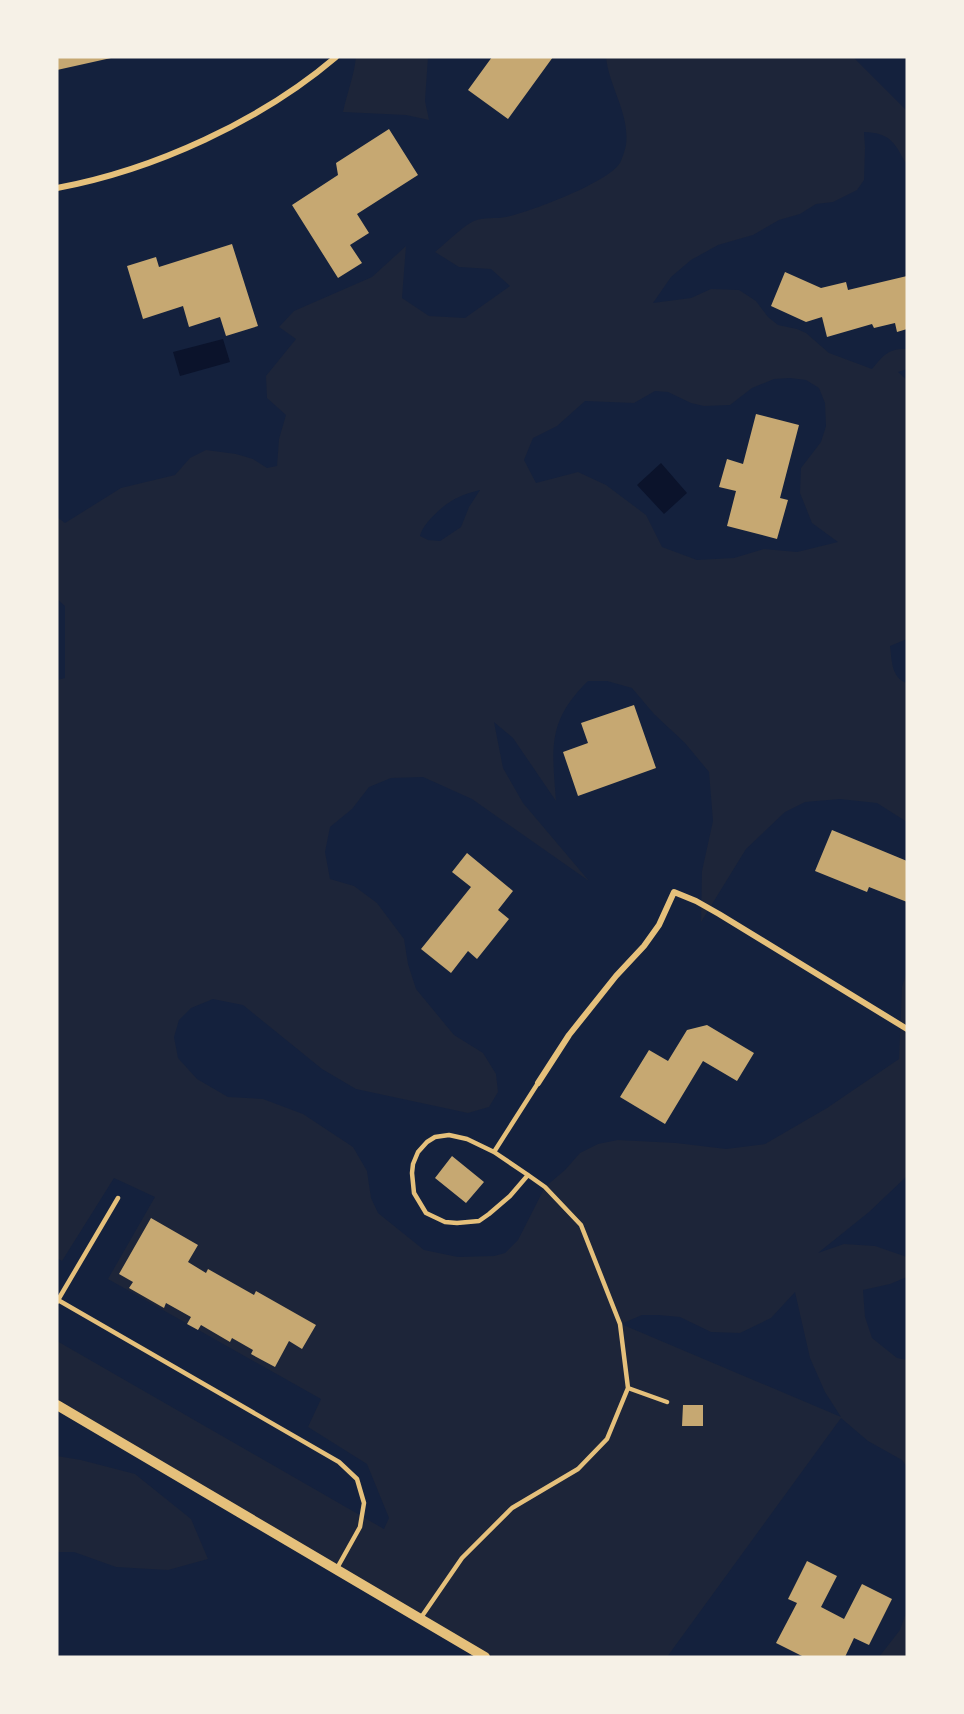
<svg xmlns="http://www.w3.org/2000/svg" width="964" height="1714" font-family="Helvetica,sans-serif">
<style>
.green{fill:#1d2539;fill-rule:evenodd}
.water{fill:#0b132b}
.building{fill:#c6a872}
.lines{fill:none;stroke-linecap:round;stroke-linejoin:round}
.service{stroke:#e5c07b;stroke-width:4.5}
.minor{stroke:#e5c07b;stroke-width:6}
.tertiary{stroke:#e5c07b;stroke-width:10}
</style>
<rect width="100%" height="100%" fill="#14213d"/>
<path class="green" d="M356,57H428L425,101L429,120L406,115L343,112C347,93 354,76 356,57Z
M606,57H853L907,111V161L905,162C894,141 889,133 864,132L865,148L864,180L857,190L833,202L816,204L800,214L779,220L753,235L718,245L691,260L671,277L653,303L691,298L711,289L739,290L756,301L768,317L778,325L797,329L806,333L829,353L872,369C883,356 888,348 907,349V369L898,372L907,380V639L890,646C892,660 891,678 907,683V822L877,803L840,799L805,802L785,812L746,849L701,922L702,871L713,821L709,772L685,743L654,714L632,688L607,681H588C547,721 552,748 556,801L513,738L494,722L503,768L523,803L589,881L472,799L423,777L391,778L369,787L352,809L330,827L325,852L330,879L354,886L377,903L404,939L408,964L416,989L454,1035L483,1053L496,1074L498,1092L489,1107L468,1113L356,1089L322,1069L243,1005L213,999L191,1008L179,1020L174,1037L178,1058L197,1079L228,1097L263,1099L303,1114L353,1147L367,1171L371,1198L378,1213L424,1250L458,1257L494,1256L505,1253L518,1240L545,1187L565,1170L580,1153L598,1144L618,1140L676,1143L726,1149L765,1144L827,1108L899,1059L902,987L907,971V1176L869,1212L818,1253L844,1244L875,1246L907,1257V1277L890,1284L863,1290L865,1317L872,1338L897,1358L907,1360V1467L902,1460L868,1441L841,1418L667,1657H486L57,1405V1341L384,1529L389,1518L367,1464L308,1427L321,1399L108,1279L155,1197L114,1178L62,1261L57,1258V680L65,678V606L57,599V517L65,523L121,488L175,475L190,458L206,450L236,454L253,459L267,468L277,466L279,439L286,415L267,398L266,376L296,339L279,327L294,311L372,277L406,246L402,298L429,316L465,318L510,286L491,269L459,267L435,252C444,245 464,225 474,221C483,217 496,219 506,217C530,212 607,183 620,163C622,159 625,150 626,145C630,114 609,87 606,57ZM790,378L806,380L819,388L825,403L826,426L821,442L801,468L800,493L812,523L838,542L797,552L764,549L734,558L697,560L662,547L646,515L606,485L578,472L536,483L524,460L533,438L557,426L585,401L634,403L655,391L668,392L691,403L704,406L730,405L752,388L774,379ZM480,490L469,507L461,527L440,541L428,540L420,536C422,524 445,503 457,498C464,494 473,492 480,490ZM795,1292L810,1358L825,1392L841,1417L621,1324L642,1315H658L680,1317L711,1332L740,1333L771,1318Z
M57,1456L81,1460L135,1474L191,1519L208,1559L168,1570L116,1567L74,1552H57Z
M907,1610V1657H879L900,1630Z"/>
<path class="water" d="M223,339L230,362L180,376L173,352Z
M661,463L687,493L664,514L637,485Z"/>
<path class="building" d="M57,57H111V58L57,70Z
M492,57H553L508,119L468,90Z
M389,129L418,175L357,214L369,233L350,245L362,263L338,278L292,205L338,175L336,163Z
M232,244L258,326L226,336L220,317L189,327L183,306L143,319L127,266L156,257L159,267Z
M785,272L821,288L846,282L848,290L907,276V329L897,332L895,323L874,328L872,324L827,337L822,317L806,322L771,306Z
M756,414L799,425L780,498L788,500L777,539L727,526L736,491L719,487L727,459L743,464Z
M634,705L656,768L578,796L563,752L588,743L581,723Z
M832,830L907,861V902L869,887L867,892L815,871Z
M467,853L513,891L498,910L509,919L477,959L468,951L451,973L421,949L471,887L452,872Z
M707,1025L754,1053L737,1081L703,1061L665,1124L620,1097L649,1050L668,1061L687,1030Z
M452,1156L484,1182L466,1203L435,1178Z
M151,1218L198,1245L188,1262L206,1273L208,1269L254,1295L256,1291L316,1325L302,1349L289,1341L275,1367L251,1354L253,1350L232,1338L230,1342L201,1325L198,1330L187,1324L191,1317L166,1303L164,1308L129,1288L133,1282L119,1274Z
M683,1405H703V1426H682Z
M807,1561L837,1576L821,1607L844,1619L862,1584L892,1599L869,1645L854,1638L845,1657H804L776,1643L797,1603L788,1599Z"/>
<g class="lines">
<path class="service" d="M494,1152L538,1083
M58,1300L118,1198
M57,1302L58,1300L339,1462L357,1479L364,1503L360,1527L336,1570
M628,1388L667,1402
M420,1619L462,1558L512,1508L578,1469L607,1439L628,1388L620,1324L581,1225L545,1187L528,1175L494,1152L467,1139L449,1135L435,1137L427,1142L418,1152L413,1164L412,1173L414,1193L426,1213L445,1222L457,1223L479,1221L489,1214L510,1196L528,1175"/>
<path class="minor" d="M57,188C154,170 261,121 336,57
M538,1083L569,1035L616,976L644,946L659,925L674,892L696,901L719,914L907,1029"/>
<path class="tertiary" d="M57,1405L485,1657"/>
</g>
<rect width="964" height="1714" fill="none" stroke="#f6f1e7" stroke-width="117"/>
</svg>
